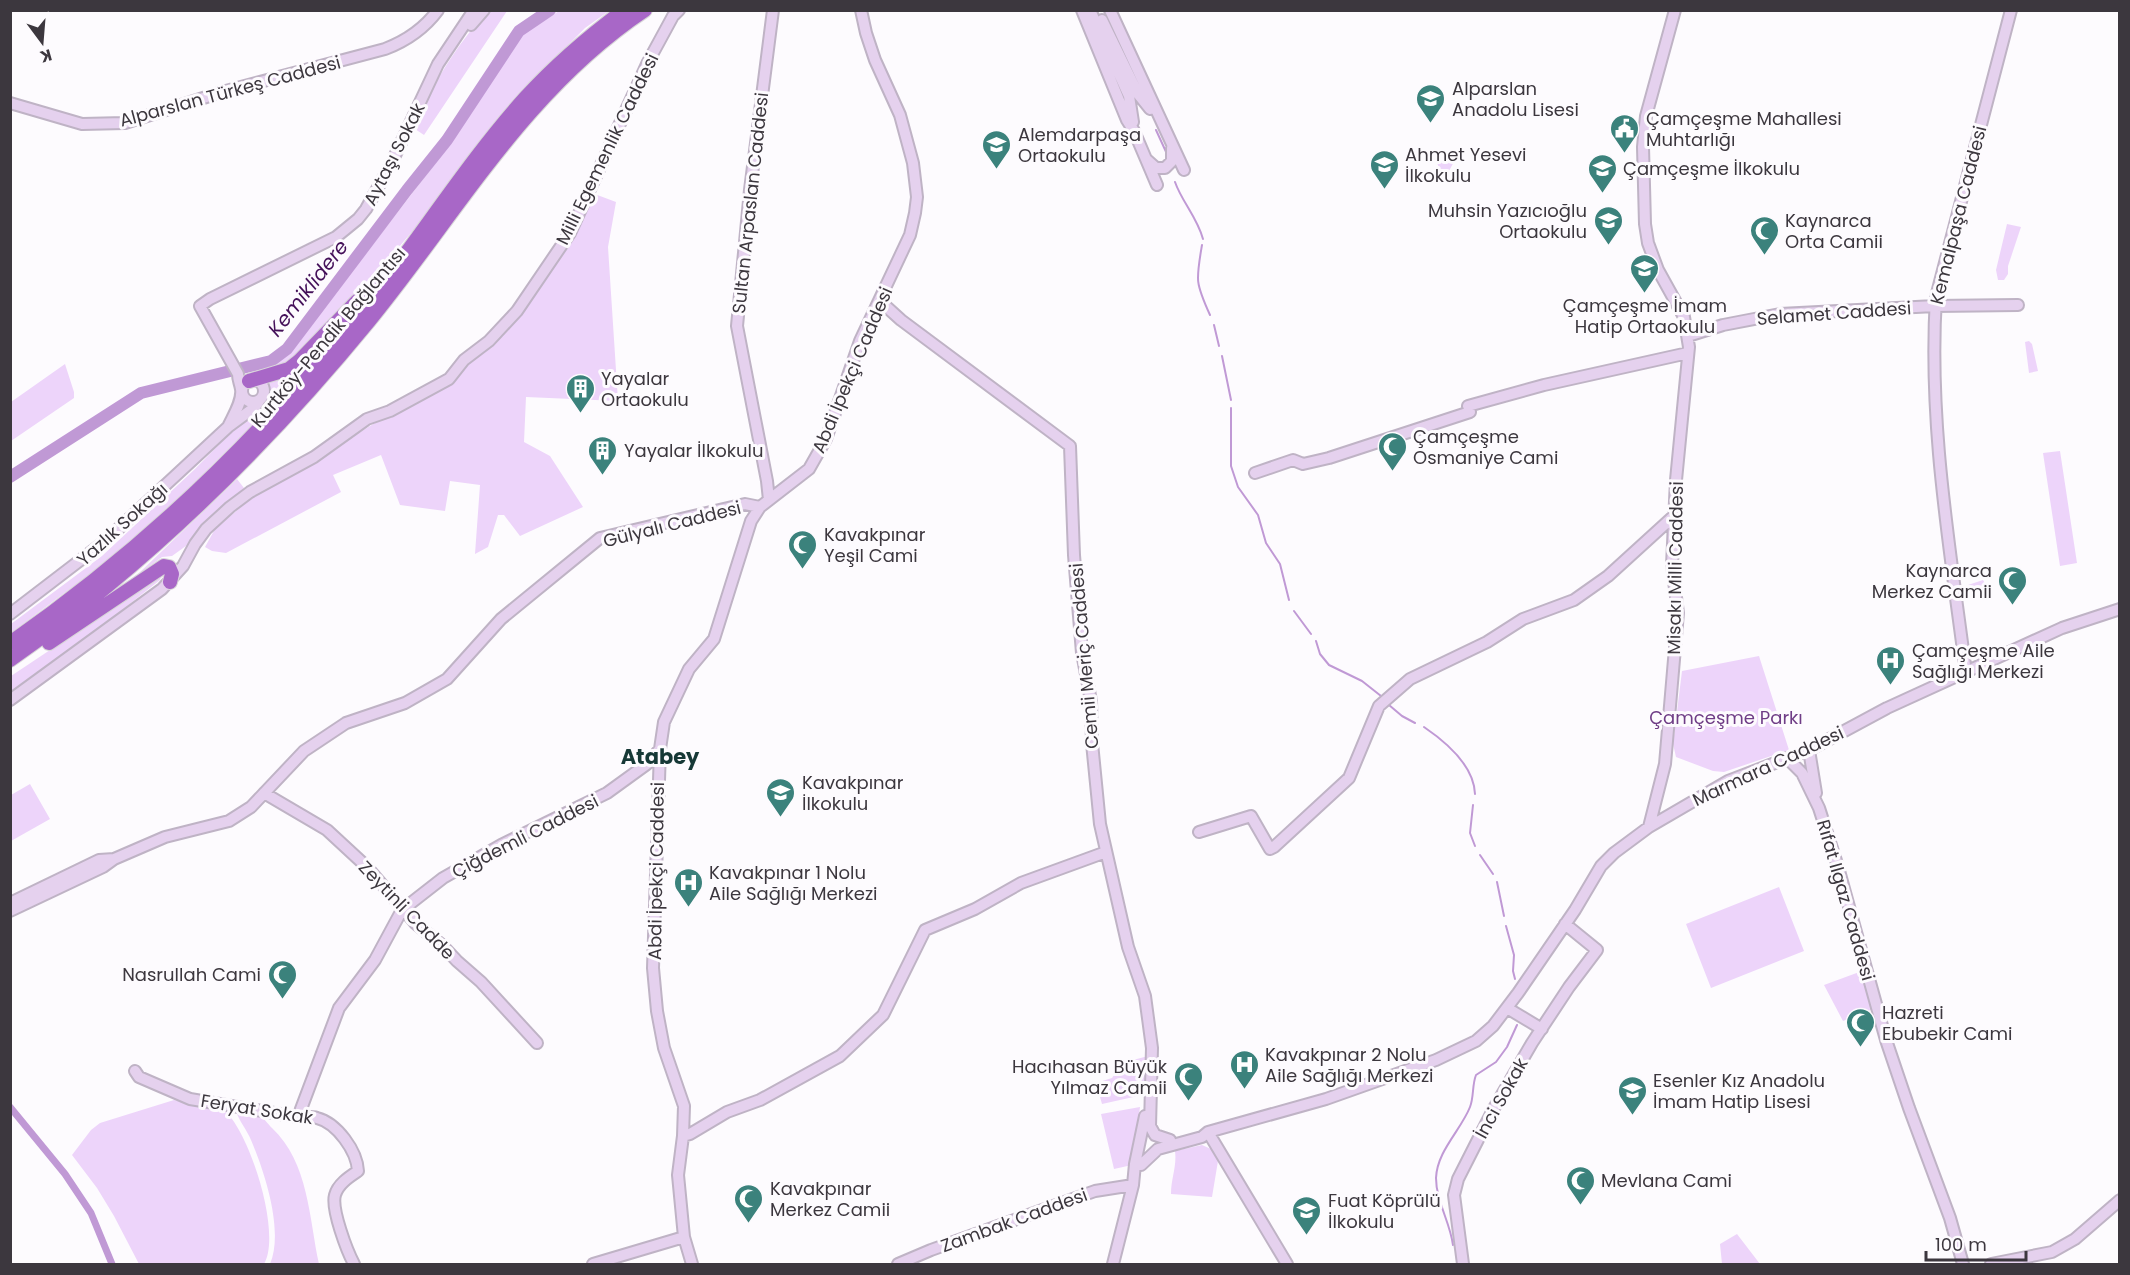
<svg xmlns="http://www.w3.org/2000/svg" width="2130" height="1275" font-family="Poppins,sans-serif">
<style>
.green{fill:#edd4fa}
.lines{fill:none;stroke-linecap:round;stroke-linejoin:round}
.stream{stroke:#c099d5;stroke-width:2}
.canal{stroke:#c099d5;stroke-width:7}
.river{stroke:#c099d5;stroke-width:12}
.secondary-casing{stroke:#bfb3c5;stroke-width:14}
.highway-casing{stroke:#d8d7d8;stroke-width:16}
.secondary{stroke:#e5d1ee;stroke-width:10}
.highway{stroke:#a867c7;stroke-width:14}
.labels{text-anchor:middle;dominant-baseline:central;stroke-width:6;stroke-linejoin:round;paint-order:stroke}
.poi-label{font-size:18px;fill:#3c373e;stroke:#fdfbfe;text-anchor:start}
.street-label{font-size:18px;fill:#3c373e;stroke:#fdfbfe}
.park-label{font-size:18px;fill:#6f3d86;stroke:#fdfbfe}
.water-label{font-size:20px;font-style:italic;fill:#441059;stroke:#fdfbfe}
.quarter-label{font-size:21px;font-weight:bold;fill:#163836;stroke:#fdfbfe}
</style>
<rect width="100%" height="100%" fill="#fdfbfe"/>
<path class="green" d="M488,11H507L424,135L412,127C435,83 454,47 488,11Z
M559,11H609L585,28L511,103L423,219L386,262L305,349L287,362L264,371L246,372L274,365L289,353L444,152L521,35Z
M1461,149L1444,180L1433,153Z
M592,193L616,202L608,247L618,401L526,397L524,442L550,456L583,507L520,536L504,515H498L488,547L475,554L480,485L450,481L445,511L400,505L381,455L333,475L341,492L226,553L212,551L205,547L215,529L248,501L383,418L468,362L516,318Z
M2007,224L2021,227L2008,266V274L2004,280H1998L1996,270Z
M341,327L268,410L180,497L94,573L67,591L11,633V624L102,556L195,469L241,422L263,405L270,393L266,382Z
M2029,341L2032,344L2038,371L2029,373L2025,342Z
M65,364L74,392V398L11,441V402Z
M2060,451L2077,563L2060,566L2043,453Z
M237,479L244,488L212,518L197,538L172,556L162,557L136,576Z
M161,576L160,580L11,698V676Z
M1983,580L1989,590L1979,600L1965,586Z
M1759,656L1789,750L1724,772L1713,771L1676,757L1673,744L1682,671Z
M30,784L50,819L11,841V795Z
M1779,887L1804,951L1711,988L1686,924Z
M1862,971L1873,1009L1843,1021L1824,985Z
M1148,1056C1147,1069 1150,1087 1138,1096L1102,1104L1096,1083L1112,1078L1122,1063Z
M174,1100L224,1110C250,1132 282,1234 264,1264H139L114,1216L97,1188L72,1155L91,1130L100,1123Z
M1140,1107L1132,1165L1114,1169L1101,1114Z
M236,1111C242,1112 253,1112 259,1115C263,1117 268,1124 272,1128C309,1163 309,1218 319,1264H270C284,1231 265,1173 251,1140C247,1130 239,1121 236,1111Z
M1202,1145L1211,1149L1218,1161L1212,1197L1171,1194C1171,1178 1177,1167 1175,1151Z
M1737,1234L1760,1264H1722L1720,1244Z"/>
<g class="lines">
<path class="stream" d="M1156,130L1167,154
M1175,182C1182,202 1197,217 1203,239
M1202,245C1196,280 1195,282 1210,315
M1214,325L1219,346
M1222,356L1231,400
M1231,408V466L1238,487L1258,515L1266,543L1280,564L1289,600
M1294,611L1311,634
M1316,641L1320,654L1329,665L1362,681L1381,696
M1389,705L1402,716L1415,723
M1424,727C1446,742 1474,766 1475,794
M1473,805L1470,833L1475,846
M1480,855L1493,874
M1497,882L1504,916
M1506,926L1514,955L1513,971L1515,979
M1453,1245C1450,1222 1436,1201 1436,1178C1437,1151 1461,1130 1470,1107C1474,1097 1472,1085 1476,1075L1496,1062L1507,1047L1517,1025"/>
<path class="canal" d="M10,1107L65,1174L91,1213L112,1264"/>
<path class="river" d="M10,477L141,393L271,361L287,349L407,190L447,140L519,31L550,10"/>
<defs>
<path id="secondary" d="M1082,10L1127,120L1134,131L1157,185
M1090,10L1129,96L1133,122
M1110,10L1184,170
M1102,20L1138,94L1150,109
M471,25L484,10
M10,103L82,124L125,123L222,92L385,49C406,41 424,29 438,10
M1147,160L1156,168H1165L1172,161V148
M880,301L901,320L1070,446L1074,555L1082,653L1091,701L1092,743L1100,824L1128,947L1145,996L1152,1048L1150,1126L1155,1135L1170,1140
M1688,336L1723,325L1780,314L1935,306L2018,305
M242 391a11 11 0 1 1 22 0a11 11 0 1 1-22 0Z
M1468,406L1544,385L1688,353
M228,427C233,416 243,401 241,389C240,383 238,380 238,374L200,306L210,299L336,237L358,219L366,209L391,164L438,64L474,10
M1255,473L1293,460L1303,464L1329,458L1470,412
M769,500L767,481L737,326L750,190L773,10
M10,614L104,542L228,427L255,407L259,401
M1966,673C1950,548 1928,423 1936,297L2011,10
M10,700L162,589L183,566L195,544L206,529L230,507L250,492L314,457L367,419L390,411L449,379L464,360L489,341L517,311L570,233L648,62L673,16L679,10
M1809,750L1816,793
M1787,758L1802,773L1819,808L1838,867L1886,1040L1909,1108L1950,1218L1963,1264
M264,793L327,830L367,867L415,923L443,946L457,961L481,982L537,1043
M1649,827L1665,764L1678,613L1672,565L1676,480L1689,347L1684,317L1658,270L1648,243L1645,224L1643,147L1646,116L1675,10
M1199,832L1251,816L1270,849L1274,847L1349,778L1379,706L1410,679L1487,642L1523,619L1574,600L1608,576L1675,515
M10,903L99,860L114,859
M10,911L103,867L114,859L165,837L229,821L251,807L304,751L346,723L405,703L447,679L501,619L600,538L745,504L760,507
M1507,1008L1542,1029
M135,1071L139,1077L190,1099L298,1117C304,1117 311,1116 317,1118C337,1123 357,1151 358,1171C349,1177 338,1184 335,1195C331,1209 347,1251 354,1264
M298,1117L339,1008L375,960L402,910L443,878L501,845L607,793L647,764L660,749
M1208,1132L1287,1264
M683,1136L690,1134L727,1112L760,1100L840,1056L883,1015L925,930L975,909L1021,883L1106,852
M1141,1165L1158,1149L1202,1137L1208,1132L1326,1099L1436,1060L1476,1041L1493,1026L1518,993L1575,910L1601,866L1614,853L1649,827L1728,781L1809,750L1887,708L2062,628L2120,609
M593,1264L684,1237
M692,1264L684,1237L678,1175L683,1136L684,1106L664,1048L657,1011L653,968L660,749L664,722L689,669L714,639L751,521L760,507L809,469L826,439L860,341L910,235L915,213L917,197L913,163L900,115L875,60L866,33L861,10
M898,1264L931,1250L1095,1191L1133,1185
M1113,1264L1133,1185L1135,1164L1145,1116
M1463,1264L1454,1195L1458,1179L1493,1110L1532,1043L1569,987L1597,950L1565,924
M1991,1264L2052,1252L2075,1239L2120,1200"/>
<path id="highway" d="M249,381L289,369L299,361L357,301
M10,643C130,559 240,458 333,345C357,316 381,286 404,256C443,203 481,147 525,98C555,65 589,36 624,10
M49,643L164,566L169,567L172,574L170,582
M10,660C146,565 264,449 369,321C458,212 525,90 645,10"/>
</defs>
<use href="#secondary" class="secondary-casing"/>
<use href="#highway" class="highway-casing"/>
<use href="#secondary" class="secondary"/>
<use href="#highway" class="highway"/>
</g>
<defs>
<symbol id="school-pin" viewBox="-11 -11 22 30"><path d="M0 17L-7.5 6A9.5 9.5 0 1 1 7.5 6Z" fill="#3b827c" stroke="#fdfbfe"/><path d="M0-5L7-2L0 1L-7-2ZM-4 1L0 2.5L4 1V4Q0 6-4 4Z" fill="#fff"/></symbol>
<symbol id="civic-pin" viewBox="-11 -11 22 30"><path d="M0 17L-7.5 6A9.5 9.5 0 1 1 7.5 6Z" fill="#3b827c" stroke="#fdfbfe"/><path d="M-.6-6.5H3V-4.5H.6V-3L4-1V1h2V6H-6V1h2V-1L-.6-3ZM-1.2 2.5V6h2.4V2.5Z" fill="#fff"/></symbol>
<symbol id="mosque-pin" viewBox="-11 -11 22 30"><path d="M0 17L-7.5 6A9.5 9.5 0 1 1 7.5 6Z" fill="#3b827c" stroke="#fdfbfe"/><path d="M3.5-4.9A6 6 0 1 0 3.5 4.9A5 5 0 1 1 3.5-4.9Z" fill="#fff"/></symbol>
<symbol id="building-pin" viewBox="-11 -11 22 30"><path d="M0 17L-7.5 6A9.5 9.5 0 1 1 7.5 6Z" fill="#3b827c" stroke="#fdfbfe"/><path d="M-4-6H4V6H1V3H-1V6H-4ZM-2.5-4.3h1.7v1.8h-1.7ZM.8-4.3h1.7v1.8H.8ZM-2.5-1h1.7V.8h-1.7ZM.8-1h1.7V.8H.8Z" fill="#fff"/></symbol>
<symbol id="hospital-pin" viewBox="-11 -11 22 30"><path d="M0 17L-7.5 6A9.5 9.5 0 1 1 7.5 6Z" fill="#3b827c" stroke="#fdfbfe"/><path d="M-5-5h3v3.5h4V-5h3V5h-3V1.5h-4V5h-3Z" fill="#fff"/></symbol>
</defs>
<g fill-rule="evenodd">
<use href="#school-pin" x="1414" y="82" width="33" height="45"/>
<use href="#civic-pin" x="1608" y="112" width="33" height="45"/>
<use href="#school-pin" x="980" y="128" width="33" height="45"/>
<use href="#school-pin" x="1368" y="148" width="33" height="45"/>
<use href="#school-pin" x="1586" y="152" width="33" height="45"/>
<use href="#school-pin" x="1592" y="204" width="33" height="45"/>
<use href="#mosque-pin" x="1748" y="214" width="33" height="45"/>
<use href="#school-pin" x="1628" y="252" width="33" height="45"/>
<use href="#building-pin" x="564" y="372" width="33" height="45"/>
<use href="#mosque-pin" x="1376" y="430" width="33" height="45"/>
<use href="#building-pin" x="586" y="434" width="33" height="45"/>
<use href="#mosque-pin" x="786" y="528" width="33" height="45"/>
<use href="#mosque-pin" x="1996" y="564" width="33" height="45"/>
<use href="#hospital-pin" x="1874" y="644" width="33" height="45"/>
<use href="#school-pin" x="764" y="776" width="33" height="45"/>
<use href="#hospital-pin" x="672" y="866" width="33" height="45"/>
<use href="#mosque-pin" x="266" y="958" width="33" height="45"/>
<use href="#mosque-pin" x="1844" y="1006" width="33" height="45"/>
<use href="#hospital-pin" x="1228" y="1048" width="33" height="45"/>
<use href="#mosque-pin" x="1172" y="1060" width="33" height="45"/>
<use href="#school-pin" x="1616" y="1074" width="33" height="45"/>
<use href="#mosque-pin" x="1564" y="1164" width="33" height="45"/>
<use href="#mosque-pin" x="732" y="1182" width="33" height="45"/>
<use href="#school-pin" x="1290" y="1194" width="33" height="45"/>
</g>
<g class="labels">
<g class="poi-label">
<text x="1452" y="88">Alparslan<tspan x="1452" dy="21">Anadolu Lisesi</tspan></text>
<text x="1646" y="118">Çamçeşme Mahallesi<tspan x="1646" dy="21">Muhtarlığı</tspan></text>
<text x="1018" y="134">Alemdarpaşa<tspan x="1018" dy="21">Ortaokulu</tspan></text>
<text x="1405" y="154">Ahmet Yesevi<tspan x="1405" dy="21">İlkokulu</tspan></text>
<text x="1623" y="168">Çamçeşme İlkokulu</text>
<text x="1587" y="210" text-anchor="end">Muhsin Yazıcıoğlu<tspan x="1587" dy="21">Ortaokulu</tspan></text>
<text x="1785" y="220">Kaynarca<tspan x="1785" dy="21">Orta Camii</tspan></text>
<text x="1645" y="305" text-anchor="middle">Çamçeşme İmam<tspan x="1645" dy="21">Hatip Ortaokulu</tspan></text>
<text x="601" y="378">Yayalar<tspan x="601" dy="21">Ortaokulu</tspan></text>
<text x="1413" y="436">Çamçeşme<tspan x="1413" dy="21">Osmaniye Cami</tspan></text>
<text x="624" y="450">Yayalar İlkokulu</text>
<text x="824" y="534">Kavakpınar<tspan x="824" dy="21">Yeşil Cami</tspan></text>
<text x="1992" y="570" text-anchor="end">Kaynarca<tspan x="1992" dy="21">Merkez Camii</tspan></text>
<text x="1912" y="650">Çamçeşme Aile<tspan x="1912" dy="21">Sağlığı Merkezi</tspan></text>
<text x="802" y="782">Kavakpınar<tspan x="802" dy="21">İlkokulu</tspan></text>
<text x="709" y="872">Kavakpınar 1 Nolu<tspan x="709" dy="21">Aile Sağlığı Merkezi</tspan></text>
<text x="261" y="974" text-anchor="end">Nasrullah Cami</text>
<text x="1882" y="1012">Hazreti<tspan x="1882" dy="21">Ebubekir Cami</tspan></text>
<text x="1265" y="1054">Kavakpınar 2 Nolu<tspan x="1265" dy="21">Aile Sağlığı Merkezi</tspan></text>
<text x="1167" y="1066" text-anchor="end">Hacıhasan Büyük<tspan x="1167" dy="21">Yılmaz Camii</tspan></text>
<text x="1653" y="1080">Esenler Kız Anadolu<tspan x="1653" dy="21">İmam Hatip Lisesi</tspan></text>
<text x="1601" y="1180">Mevlana Cami</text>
<text x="770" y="1188">Kavakpınar<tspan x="770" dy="21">Merkez Camii</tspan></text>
<text x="1328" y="1200">Fuat Köprülü<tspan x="1328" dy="21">İlkokulu</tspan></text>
</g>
<g class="street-label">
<text transform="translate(230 91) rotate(-15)">Alparslan Türkeş Caddesi</text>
<text transform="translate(607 149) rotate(-64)">Milli Egemenlik Caddesi</text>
<text transform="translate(394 154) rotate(-63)">Aytaşı Sokak</text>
<text transform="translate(750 203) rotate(-84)">Sultan Arpaslan Caddesi</text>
<text transform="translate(1958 215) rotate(-76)">Kemalpaşa Caddesi</text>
<text transform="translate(1834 313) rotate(-4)">Selamet Caddesi</text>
<text transform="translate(328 337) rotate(-50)">Kurtköy-Pendik Bağlantısı</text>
<text transform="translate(852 370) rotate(-67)">Abdi İpekçi Caddesi</text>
<text transform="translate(122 524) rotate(-42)">Yazlık Sokağı</text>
<text transform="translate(672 524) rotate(-14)">Gülyalı Caddesi</text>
<text transform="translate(1675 568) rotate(-89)">Misakı Milli Caddesi</text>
<text transform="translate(1084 656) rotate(-95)">Cemii Meriç Caddesi</text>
<text transform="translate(1768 766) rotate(-25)">Marmara Caddesi</text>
<text transform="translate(525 836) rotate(-27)">Çiğdemli Caddesi</text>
<text transform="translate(656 871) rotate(-89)">Abdi İpekçi Caddesi</text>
<text transform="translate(1846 900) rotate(74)">Rıfat Ilgaz Caddesi</text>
<text transform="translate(407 910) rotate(46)">Zeytinli Cadde</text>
<text transform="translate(1501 1098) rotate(-61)">İnci Sokak</text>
<text transform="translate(257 1109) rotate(9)">Feryat Sokak</text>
<text transform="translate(1014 1220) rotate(-20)">Zambak Caddesi</text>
</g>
<g class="park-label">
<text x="1726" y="717">Çamçeşme Parkı</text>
</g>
<g class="water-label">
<text transform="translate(308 288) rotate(-52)">Kemiklidere</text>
</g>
<g class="quarter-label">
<text x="660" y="756">Atabey</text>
</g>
</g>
<rect width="2130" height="1275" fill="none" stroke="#3c373e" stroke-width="24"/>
<g transform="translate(42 42) rotate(164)" stroke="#fdfbfe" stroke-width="4.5" paint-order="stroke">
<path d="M0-4.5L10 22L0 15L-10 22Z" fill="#3c373e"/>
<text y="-9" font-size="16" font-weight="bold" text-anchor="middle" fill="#3c373e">K</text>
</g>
<path d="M1926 1251v9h100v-9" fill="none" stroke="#3c373e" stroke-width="3"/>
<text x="1935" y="1251" font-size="18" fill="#3c373e" stroke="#fdfbfe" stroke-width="4.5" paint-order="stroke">100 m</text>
</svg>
